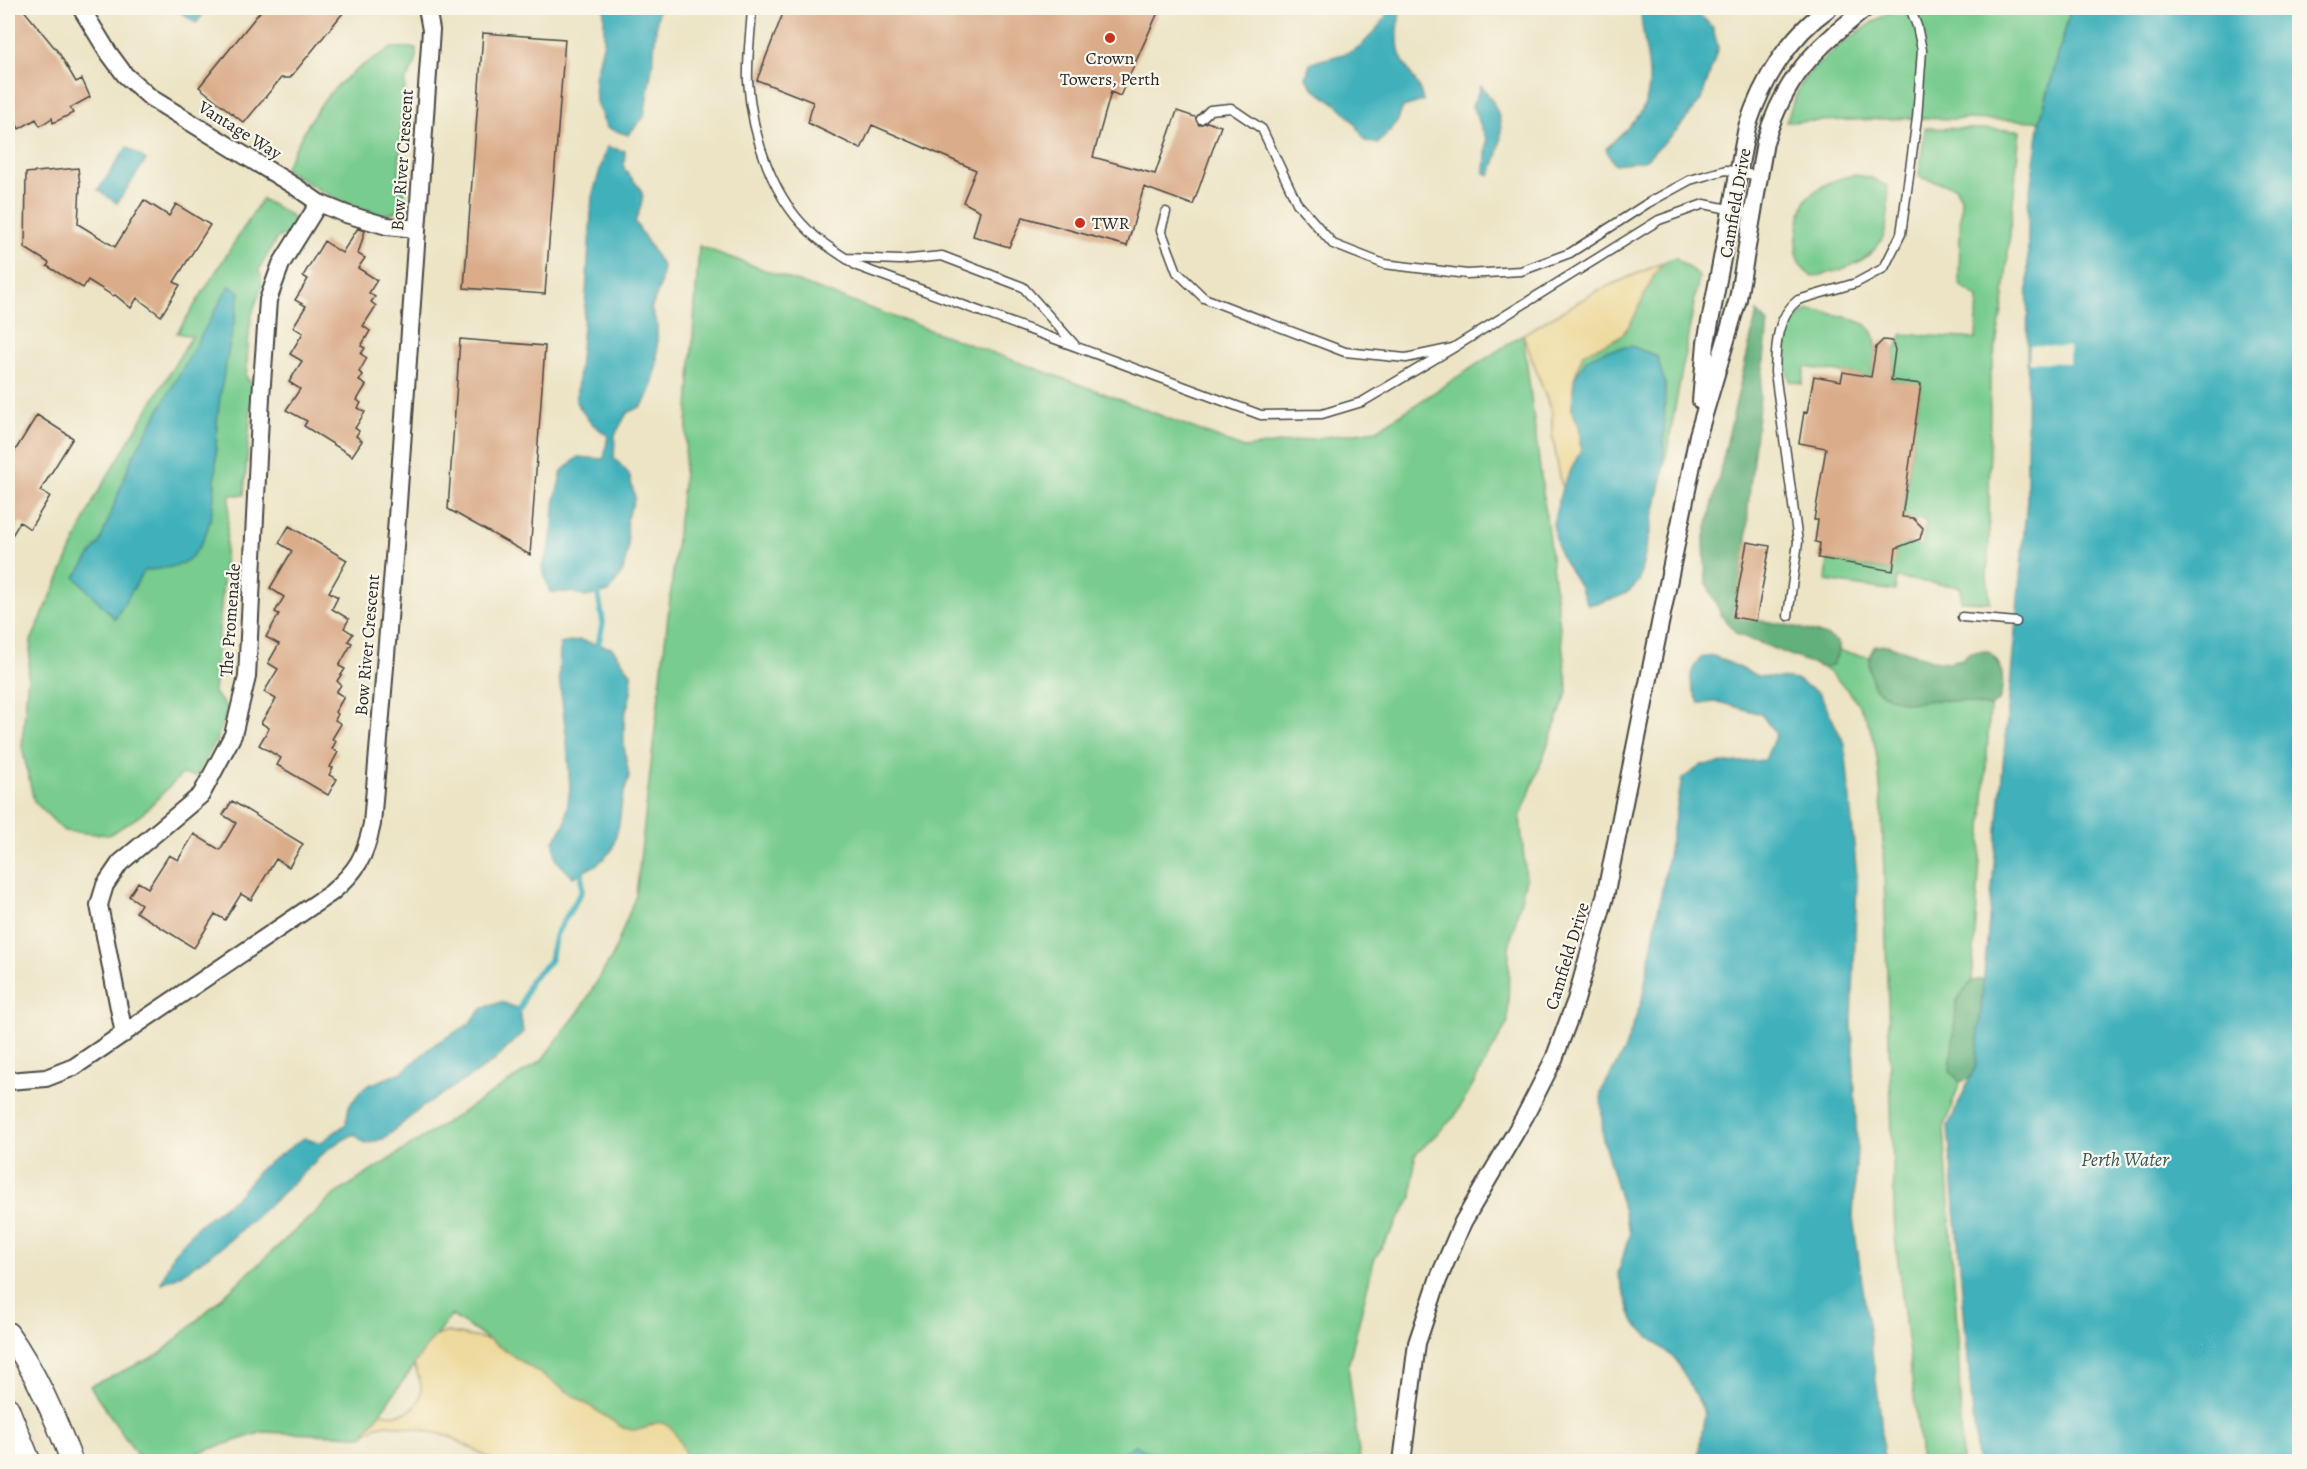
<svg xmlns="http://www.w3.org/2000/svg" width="2307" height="1469" font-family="Alegreya,serif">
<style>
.green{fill:#78cc8f;stroke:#527c5d;stroke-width:1.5}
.forest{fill:#62b07a;stroke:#466e52;stroke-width:1.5}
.sand{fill:#eeda9e;stroke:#8c8264;stroke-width:1.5}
.water{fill:#41b1bb;stroke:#366e73;stroke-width:1.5}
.pier{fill:#ece4c5}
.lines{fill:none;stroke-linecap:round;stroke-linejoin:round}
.stream{stroke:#41b1bb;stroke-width:6}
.building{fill:#daac89}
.service-casing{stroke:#484742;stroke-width:11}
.minor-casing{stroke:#484742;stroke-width:20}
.tertiary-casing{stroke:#484742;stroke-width:24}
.service{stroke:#fff;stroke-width:8}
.minor{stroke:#fff;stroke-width:16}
.tertiary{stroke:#fff;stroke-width:21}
.poi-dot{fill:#c8321e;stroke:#fbf7ec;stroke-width:2}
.labels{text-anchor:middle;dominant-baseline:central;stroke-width:4.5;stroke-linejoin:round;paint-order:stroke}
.poi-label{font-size:18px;fill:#2b2b2b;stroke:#fbf7ec}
.street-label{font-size:18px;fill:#2b2b2b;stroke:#fbf7ec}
.water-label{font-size:20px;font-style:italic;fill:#335a5d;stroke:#fbf7ec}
</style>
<rect width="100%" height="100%" fill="#fbf7ec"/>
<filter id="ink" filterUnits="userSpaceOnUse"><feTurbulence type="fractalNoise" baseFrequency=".0167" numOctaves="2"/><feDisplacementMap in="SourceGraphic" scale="12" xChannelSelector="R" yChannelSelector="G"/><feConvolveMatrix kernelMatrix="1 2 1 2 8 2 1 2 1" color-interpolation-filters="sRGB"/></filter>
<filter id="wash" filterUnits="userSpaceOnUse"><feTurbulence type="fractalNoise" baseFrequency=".008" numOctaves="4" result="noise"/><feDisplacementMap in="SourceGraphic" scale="24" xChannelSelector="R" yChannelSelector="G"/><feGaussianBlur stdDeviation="1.35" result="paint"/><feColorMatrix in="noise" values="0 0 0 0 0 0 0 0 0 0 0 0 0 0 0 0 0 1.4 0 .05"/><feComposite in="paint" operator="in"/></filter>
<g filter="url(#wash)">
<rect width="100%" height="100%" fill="#ece4c5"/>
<path class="green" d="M1897,8H2071L2040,121L1917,118L1786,122C1791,109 1796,91 1804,79C1823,55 1870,22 1897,8Z
M392,48H416V62L405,82L399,171C405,181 406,191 403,202C393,239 301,179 284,169C296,148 307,123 322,103C340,79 365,63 392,48Z
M1925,128L2020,130L2003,305L1990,378L1989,542L1987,576L1990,602L1961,601V587L1897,578L1895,591L1826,581L1828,560L1892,571L1897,542L1922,546L1926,521L1902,517L1921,385L1891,380L1895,350L1902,334L1976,339L1978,298L1960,285L1959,278L1961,198L1955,187L1919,177Z
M1853,175L1869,177L1887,186C1889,200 1889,229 1881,241C1866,265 1837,272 1812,277C1808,273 1801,268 1799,263C1793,249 1799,206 1810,195C1822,185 1838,178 1853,175Z
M262,199L290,215L295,222L289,233L277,238L259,270C267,289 256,297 252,315C247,335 248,357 246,377L253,385L244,495H230L214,693L228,709L216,741L196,777L182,774L140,816L109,835L64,831L34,801L22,747L31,641L95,497L192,336L177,333Z
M699,246L1103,393L1244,448L1377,430L1523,334L1568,691L1520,818L1526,879L1509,947L1508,1022L1455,1116L1415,1155L1412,1197L1374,1260L1348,1366L1360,1461H688L676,1436L645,1429L636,1431L623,1428L451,1315L363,1436L263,1432L172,1461H141L90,1386L160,1354L334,1195L541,1061L580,1010L613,955L636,895L683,485Z
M1675,257L1699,276L1663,474L1665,384L1574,379L1583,353L1616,339L1624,333L1657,270L1664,262Z
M1809,310C1824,312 1863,318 1872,331C1880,342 1873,364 1871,377L1805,367L1802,384L1790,381C1781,355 1782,325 1809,310Z
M1839,651L1870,657L1869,669L1935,700L1961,701L1990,707L1972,981L1960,1082L1944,1128L1958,1340L1962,1461H1920V1446L1895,1237L1882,811C1877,749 1878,709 1823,668L1832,665Z"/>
<path class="forest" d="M1757,312L1768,323L1748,506L1747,542L1734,616C1757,621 1824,628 1839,644V651L1832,665L1823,668L1737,634L1722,616L1706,582L1704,541Z
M1887,645L1932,660L1948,662L1962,659L1970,652L1988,651C2005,664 2005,682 1999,701L1990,707L1961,701L1935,700L1907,703L1889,697L1874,688C1870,674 1865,658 1875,646Z
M1984,979L1976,1065L1970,1079L1960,1082L1950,1071L1957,1000L1972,981Z"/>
<path class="sand" d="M1664,262C1646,281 1637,322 1621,335C1611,343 1595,347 1583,353L1574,379L1572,409L1579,426L1581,450L1562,488L1552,434V414L1523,334L1597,291Z
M447,1332L489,1340L623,1428C635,1431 640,1431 651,1425C672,1414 682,1448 688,1461H495L449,1436L423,1430L388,1424L377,1426L363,1436L380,1413C400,1417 421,1413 421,1387C421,1380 416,1372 414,1364L434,1337Z"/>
<path class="water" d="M175,8H208L196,23Z
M604,8H658L653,61L644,117L628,135L607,128L596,102L595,78L604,41Z
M1390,8H1402C1397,15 1397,45 1400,54C1406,72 1419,79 1423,101L1403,107L1397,122L1378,144L1365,141C1358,127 1347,112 1335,103C1320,92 1317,95 1306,78L1310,64C1323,58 1336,57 1350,52C1364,47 1385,21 1390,8Z
M1641,8H1693L1713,28L1718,48L1701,100L1678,129L1644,161L1614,164L1606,149C1617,137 1632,126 1641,112C1660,80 1640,42 1641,8Z
M2071,8H2299V1461H1977L1948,1127L1976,1065L2027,499L2028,205L2040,121Z
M1481,86C1507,115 1505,141 1490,175L1485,173L1487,140L1472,106Z
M127,147L146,160L117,203L98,190Z
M607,147L625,151L624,169C644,194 648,190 635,222L663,267L660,286L651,309L657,324V363L651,390L642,406L627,413L615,435L614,458L629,474L635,498L627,518L628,549L623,571L609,592L585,597L573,592H550L542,567L549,550L553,526L554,504L562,471L578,457L604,459L608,436L590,422L576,402L586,295L592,197Z
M229,286L240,292C233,332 222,374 218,414C213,456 223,524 192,556C180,569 160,568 144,571L115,619L75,577L100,542L131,460Z
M1631,346L1657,356L1665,384L1663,474L1639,581C1625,599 1609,600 1588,605L1579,585L1559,553L1553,524L1562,488L1581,450L1579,426L1572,410L1574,379L1587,359L1604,351Z
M579,640L612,648L631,673V693L624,718V746L629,776L622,800L619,824L612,850L598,864L573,877L556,860L554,841L565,824L570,788L567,742L559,676L560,644Z
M1714,656L1758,676L1797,680L1820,694L1845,745L1857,879L1852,1022L1857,1147L1853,1218L1880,1409L1884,1461H1697L1705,1413L1677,1361L1634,1323L1618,1274L1630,1232L1603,1140L1601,1092L1624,1051L1642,1000L1682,779L1702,765L1765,760L1776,734L1761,714L1719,702L1699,703C1690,684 1686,676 1700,658Z
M501,1002L520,1009L523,1033L493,1062L422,1107L385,1138L366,1144L354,1134L330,1147L279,1196L223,1246L177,1277L161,1283L173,1254L199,1225L240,1194L261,1168L304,1138L320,1143L346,1124L349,1106L364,1087L402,1072L436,1043L468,1025L483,1008Z
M1134,1445L1169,1461H1110Z"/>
<path class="pier" d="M2030,345L2069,347V363L2029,362Z"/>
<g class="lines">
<path class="stream" d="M598,594L603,622L598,645
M520,1009L530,981L550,961L556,934L582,891V873"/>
</g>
<g id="blocks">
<path class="building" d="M8,8H22L59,53L76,82L82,79L90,97L70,108L73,113L53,123L52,118L40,126L36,119L19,129L8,105Z
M263,8H347L290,78H281L244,123L199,87Z
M785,8H1160L1120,96L1111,92L1093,157L1155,174L1177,111L1195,117L1199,125L1207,122L1221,126L1193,205L1144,187L1127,246L1023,217L1009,247L973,236L980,211L963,202L976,170L872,125L861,149L808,123L813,102L757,80Z
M483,33L565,39L545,294L464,288Z
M78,168L80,185L78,224L115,247L144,200L169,216L176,204L210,225L174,282L180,285L161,316L137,298L131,308L115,295L113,296L88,280L83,288L47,266L49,263L25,248L26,173Z
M358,228L365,231L358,254L365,258L358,268L377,280L369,293L375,297L371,302L376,306L363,326L370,331L361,346L365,348L361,354L367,358L359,372L363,375L359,381L366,385L357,400L361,403L358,408L365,412L355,428L359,431L356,436L362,441L352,456L304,426L307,421L286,410L300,389L289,382L302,361L290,354L303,333L293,327L306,306L295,300L308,279L303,276L324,241L342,253Z
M460,339L545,346L530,555L448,509Z
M1883,340L1892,341L1895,350L1891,380L1921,384L1902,517L1913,518L1923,528L1920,539L1896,548L1893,571L1818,558L1820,543L1815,542L1818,520H1814L1826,448L1799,443L1804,412L1807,413L1814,376L1841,381L1843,372L1871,377L1876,347Z
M37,415L73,438L40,491L50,496L30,529L20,522L8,542V462Z
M289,526L347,560L329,592L338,597L332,609L349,619L344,628L353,634L348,641L352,643L339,666L345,669L337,681L341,685L336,692L344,697L335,712L338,714L335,720L341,724L332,739L336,741L332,749L338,752L330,767L333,768L329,775L337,779L328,795L277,765L281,758L259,745L269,728L261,723L276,699L264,692L278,669L268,663L279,644L266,637L279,614L275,612L284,597L270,588L292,551L279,543Z
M1747,542L1770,546L1756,621L1733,617Z
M232,801L303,844L289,867L276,859L251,900L241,894L225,920L215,914L194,948L136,912L141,904L129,896L138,882L148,888L169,855L178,860L194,834L220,850L236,823L223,815Z"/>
</g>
</g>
<g filter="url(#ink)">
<use href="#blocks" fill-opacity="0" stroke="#484742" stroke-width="1.5"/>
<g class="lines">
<defs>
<path id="service" d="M752,8C751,31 747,57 748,81C752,135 772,201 816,237C828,248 844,256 857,266L1261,415L1322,414L1362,402L1453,348
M1201,119L1210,110L1231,108L1262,129L1297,203L1333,244L1384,264L1467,274L1521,271L1570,253L1648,203L1690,180L1726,170L1760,176
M1166,212L1161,230L1177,272L1204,298L1345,352L1406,358L1453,348L1659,220L1704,204L1753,214
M846,258L900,260L942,256L1023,287L1074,344
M1788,616L1798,542L1775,372C1776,346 1776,317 1798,300L1856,283L1884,268L1901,234L1917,118L1922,50L1917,26L1910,8
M1962,617L2016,622"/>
<path id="minor" d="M81,8L108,52L125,75L151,98L296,187L319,203L346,214L387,226L417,229
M1701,401L1706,343L1747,127C1762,81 1789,36 1829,8
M124,1034L99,905L105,885L120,863L201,795L233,735L247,677L261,397L268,300L281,264L319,203
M8,1081L46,1078L74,1067L331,893C357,871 365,857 372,824L395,546L431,30L427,8
M1402,1462L1417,1343L1438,1280L1463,1222L1525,1116L1554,1059L1576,1000L1605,897L1698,435L1738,299L1765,142C1785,77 1814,49 1866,8"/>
<path id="tertiary" d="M8,1333C36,1372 55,1417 72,1462
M8,1408L30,1462"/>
</defs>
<use href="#service" class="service-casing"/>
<use href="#minor" class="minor-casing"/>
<use href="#tertiary" class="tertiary-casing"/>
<use href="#service" class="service"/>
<use href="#minor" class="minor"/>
<use href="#tertiary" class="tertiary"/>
</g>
</g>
<g class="poi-dot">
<circle cx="1110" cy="38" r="6"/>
<circle cx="1080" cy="223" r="6"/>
</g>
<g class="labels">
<g class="poi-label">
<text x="1110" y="58">Crown<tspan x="1110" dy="21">Towers, Perth</tspan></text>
<text x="1092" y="223" text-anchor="start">TWR</text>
</g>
<g class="street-label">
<text transform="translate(240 130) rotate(32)">Vantage Way</text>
<text transform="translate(402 160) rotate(-86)">Bow River Crescent</text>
<text transform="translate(1735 203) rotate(-80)">Camfield Drive</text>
<text transform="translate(230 620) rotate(-86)">The Promenade</text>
<text transform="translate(367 645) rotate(-85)">Bow River Crescent</text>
<text transform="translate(1567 956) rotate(-73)">Camfield Drive</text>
</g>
<g class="water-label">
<text x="2125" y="1159">Perth Water</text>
</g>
</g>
<rect width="2307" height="1469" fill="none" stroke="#fbf7ec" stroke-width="30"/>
</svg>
